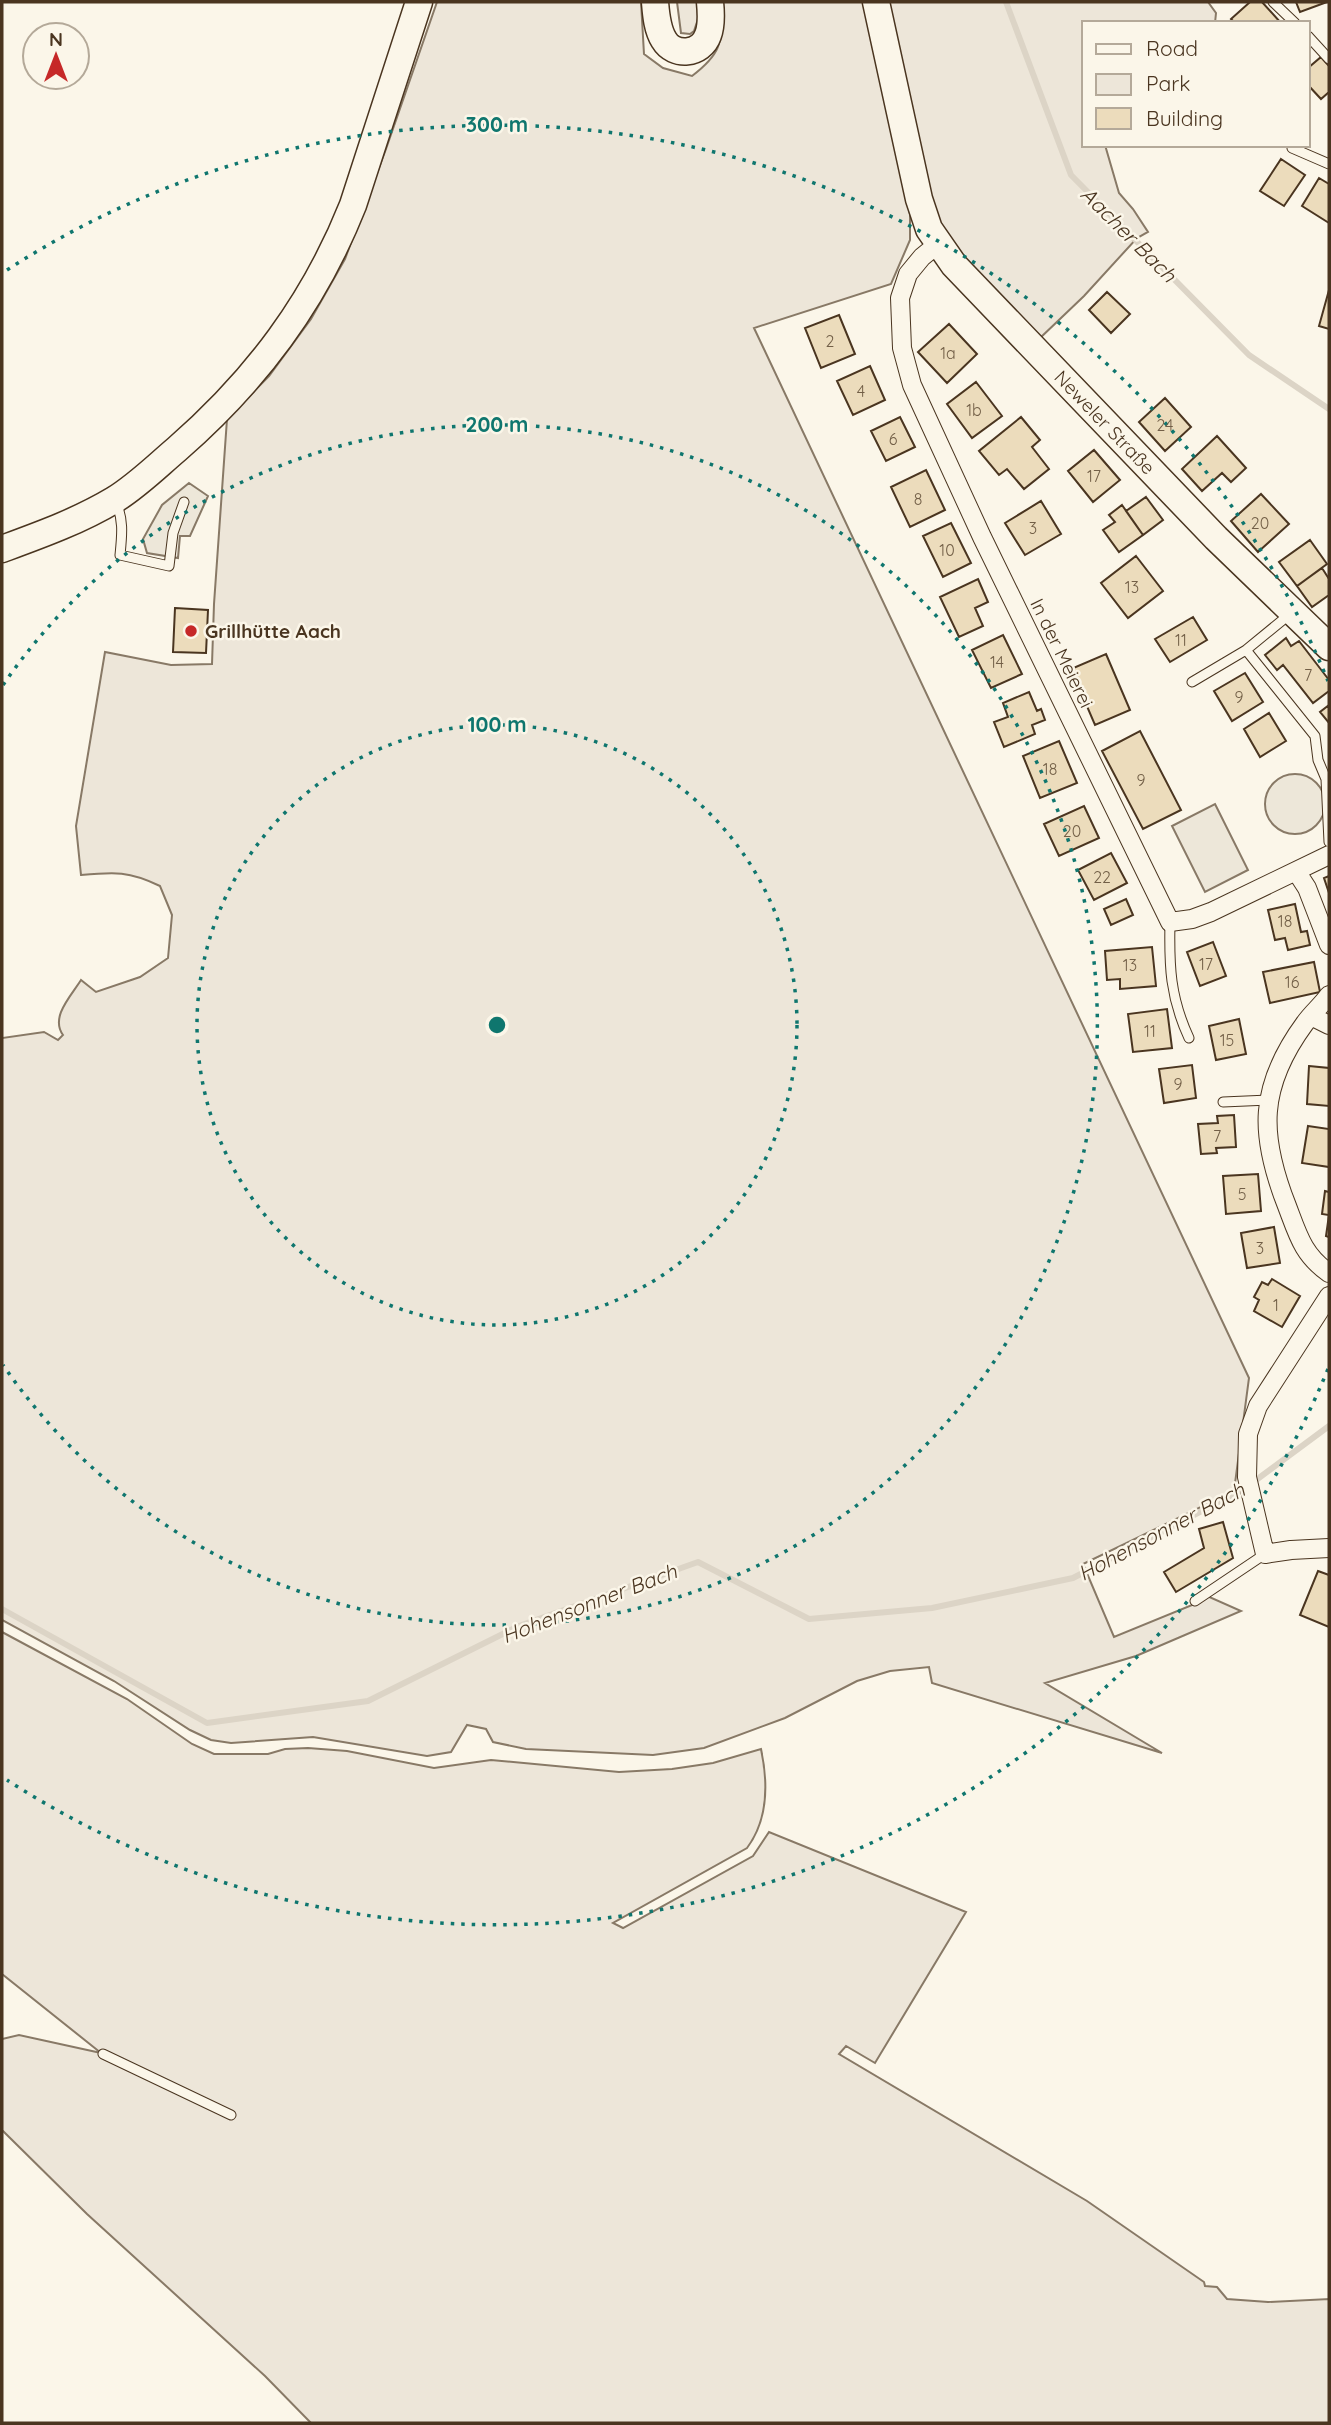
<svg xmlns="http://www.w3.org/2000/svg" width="1331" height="2425" font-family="Quicksand,sans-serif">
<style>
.green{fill:#ede6d9;stroke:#887966;stroke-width:2}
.parking{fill:#ede7d9;stroke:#887966;stroke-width:2}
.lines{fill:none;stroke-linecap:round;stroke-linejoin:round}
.stream{stroke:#dcd4c6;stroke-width:6}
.building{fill:#ecdcbc;stroke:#4a3520;stroke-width:2}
.service-casing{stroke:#4a3520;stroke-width:11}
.minor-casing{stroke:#4a3520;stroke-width:20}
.secondary-casing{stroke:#4a3520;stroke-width:29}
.service{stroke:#fbf6e9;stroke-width:9}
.minor{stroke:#fbf6e9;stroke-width:18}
.secondary{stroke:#fbf6e9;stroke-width:26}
.ring{fill:none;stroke:#0f766e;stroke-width:3.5;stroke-dasharray:3.5 7}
.poi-dot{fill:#c62828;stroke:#fbf6e9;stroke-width:2.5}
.labels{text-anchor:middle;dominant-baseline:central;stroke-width:5;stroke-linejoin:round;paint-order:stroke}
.number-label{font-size:16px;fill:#725f47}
.street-label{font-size:19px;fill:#4a3520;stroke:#fbf6e9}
.poi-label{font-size:19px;font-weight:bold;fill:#4a3520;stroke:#fbf6e9;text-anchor:start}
.water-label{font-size:21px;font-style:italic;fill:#4a3520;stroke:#fbf6e9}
.centre{fill:#0f766e;stroke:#fbf6e9;stroke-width:3.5}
.ring-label{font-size:21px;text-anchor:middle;font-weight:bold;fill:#0f766e;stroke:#fbf6e9;stroke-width:5;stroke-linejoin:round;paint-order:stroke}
</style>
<rect width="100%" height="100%" fill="#fbf6e9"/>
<path class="green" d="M437,2H641L644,54L663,68L692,76C725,51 721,40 722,2H866L910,214V240L891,284L754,328L1249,1378L1234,1491L1083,1564L1114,1637L1202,1601L1205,1595L1241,1611L1136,1656L1045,1683L1162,1753L932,1683L929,1667L890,1671L857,1681L785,1718L704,1748L653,1755L526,1749L493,1742L486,1729L467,1725L451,1752L427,1756L313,1737L231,1743L211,1740L190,1730L114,1681L2,1620V1038L44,1032L58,1040L63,1035C50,1017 71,996 81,980L96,992L140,977L168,958L172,915L160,886C129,871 115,872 81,875L76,826L105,652L171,665L212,664L214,604L227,419L269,376L311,319L345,259L386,149Z
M677,2H700V13L694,31L690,34L681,33Z
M887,2H1208L1216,13L1215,23H1084V145H1105L1119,193L1133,209L1148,232L1137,238L1084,296L1039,339L970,269L937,221Z
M2,1632L127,1699L192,1744L214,1754H268L285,1749L308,1748L347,1751L434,1768L491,1760L619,1772L672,1769L713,1763L761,1749C768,1782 768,1820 747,1848L613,1923L623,1928L753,1856L769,1832L966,1912L875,2063L846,2046L839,2054L1087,2201L1204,2282L1205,2286L1217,2287L1227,2299L1268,2302L1329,2299V2423H311L265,2376L87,2214L2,2130V2039L19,2035L101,2053L2,1974Z"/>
<path class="parking" d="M189,483L208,496L190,536H180L178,558L147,553L143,539L162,505Z
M1265 804a30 30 0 1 1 60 0a30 30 0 1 1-60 0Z
M1215,804L1248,870L1205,892L1172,826Z"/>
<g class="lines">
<path class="stream" d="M1006,2L1071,175L1249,355L1329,409
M2,1609L207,1723L368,1701L519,1626L698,1562L809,1619L932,1608L1073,1578L1244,1489L1329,1426"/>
</g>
<path class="building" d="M1250,2H1262L1281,23H1235L1231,19Z
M1296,2H1327L1300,12Z
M1321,57L1329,66V92L1321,99L1308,85V68Z
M1281,159L1305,175L1284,206L1260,191Z
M1319,178L1329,184V223L1302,206Z
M1329,290V329L1319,326Z
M1107,292L1130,314L1111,333L1089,310Z
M839,315L855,354L821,368L805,328Z
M949,324L977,354L947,383L918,352Z
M870,366L885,400L853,415L837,381Z
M976,382L1002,416L972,438L947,404Z
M1165,398L1191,427L1165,451L1139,422Z
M900,417L915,447L886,461L871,431Z
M1021,417L1040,440L1032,447L1049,469L1024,489L1007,469L999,475L979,451Z
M1217,436L1246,468L1231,482L1222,473L1202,491L1182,469Z
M1094,450L1120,480L1093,502L1068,471Z
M926,470L945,510L910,527L891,487Z
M1261,494L1289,524L1258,552L1231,521Z
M1146,497L1163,520L1143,535L1126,511Z
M1041,501L1061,534L1025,555L1005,523Z
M1122,505L1143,535L1119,552L1103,530L1115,522L1109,515Z
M951,523L971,563L943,577L923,536Z
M1310,540L1327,564L1297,586L1279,562Z
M1136,556L1163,591L1128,618L1101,583Z
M1322,568L1329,579V595L1312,607L1297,586Z
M978,579L988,602L975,608L983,626L959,637L940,597Z
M175,608L208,610L206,653L173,652Z
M1193,617L1207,640L1170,662L1155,639Z
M1003,635L1022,674L991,688L972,650Z
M1286,638L1291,646L1299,641L1329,680V691L1313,703L1283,665L1277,670L1265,655Z
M1106,654L1130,710L1095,725L1071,669Z
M1245,673L1263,702L1232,721L1214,691Z
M1029,692L1037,711L1041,709L1045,720L1032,725L1035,734L1004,747L994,722L1008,717L1003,703Z
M1329,705V723L1320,712Z
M1269,713L1286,741L1260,757L1244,729Z
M1140,731L1181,810L1143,829L1102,751Z
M1059,741L1077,783L1040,798L1023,756Z
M1084,806L1099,838L1059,856L1044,824Z
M1111,853L1127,883L1094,900L1078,870Z
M1329,876V893L1324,878Z
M1126,899L1133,915L1111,925L1104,909Z
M1295,904L1301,932L1307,931L1310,945L1288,950L1285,938L1275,940L1268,910Z
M1213,942L1226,976L1200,986L1187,952Z
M1152,947L1156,986L1120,989V979L1107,980L1105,951Z
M1314,962L1320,992L1270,1003L1263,972Z
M1167,1009L1172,1048L1133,1052L1128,1014Z
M1239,1019L1246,1054L1216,1060L1209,1026Z
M1192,1065L1196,1098L1164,1103L1159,1069Z
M1309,1066L1329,1068V1106L1307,1104Z
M1234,1115L1236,1147L1216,1148L1217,1153L1201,1154L1198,1124L1218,1123L1217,1116Z
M1308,1126L1329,1129V1167L1302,1163Z
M1258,1174L1261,1211L1226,1214L1223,1176Z
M1325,1191L1329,1192V1237L1326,1236L1329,1215L1322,1214Z
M1274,1227L1280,1263L1247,1268L1241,1233Z
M1272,1279L1300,1296L1282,1327L1254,1311L1259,1300L1254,1297L1262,1282L1268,1285Z
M1223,1522L1233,1558L1176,1592L1164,1572L1204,1548L1199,1529Z
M1318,1571L1329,1575V1627L1300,1615Z"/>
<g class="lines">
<defs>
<path id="service" d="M1273,2L1295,23
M1308,36L1329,59
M1292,148L1329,164
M115,500C124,519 122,535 120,555L169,566L173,533L184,502
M1246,650L1315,736L1318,760L1326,779L1329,842
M1192,682L1246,650L1290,614
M1170,922C1169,966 1170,997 1189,1038
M1223,1102L1269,1100
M1195,1601L1265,1554
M103,2054L231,2115"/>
<path id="minor" d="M938,244L922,257L908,274L900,298L902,348L912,385L982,537L1170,922L1192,919L1211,912L1329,855
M1296,871L1307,888L1329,945
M1329,995C1322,1005 1312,1013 1305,1023C1258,1087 1259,1135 1287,1206C1298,1235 1303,1255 1329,1273
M1311,1016L1329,1025
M1329,1296L1258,1406L1248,1434L1247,1477L1265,1554L1291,1550L1329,1548"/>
<g id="secondary">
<path d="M655,2C656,14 657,29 664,40C674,57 701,55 708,35C712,25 711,12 710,2"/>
<path id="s1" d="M876,2L919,199L929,229L954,265L1216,538L1329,647"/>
<path d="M2,549C40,535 79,521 114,500C137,486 157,466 177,449C256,380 314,303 353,205L419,2"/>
</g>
</defs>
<use href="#service" class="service-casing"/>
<use href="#minor" class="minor-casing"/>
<use href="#secondary" class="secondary-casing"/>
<use href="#service" class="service"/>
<use href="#minor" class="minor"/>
<use href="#secondary" class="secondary"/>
</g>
<g class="ring">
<circle cx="497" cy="1025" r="300"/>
<path d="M3 685A600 600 0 1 1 3 1365"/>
<path d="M1328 1369A900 900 0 0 1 7 1780M7 270A900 900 0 0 1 1328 681"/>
</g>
<circle class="poi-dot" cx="191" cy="631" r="7"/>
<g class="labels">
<g class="number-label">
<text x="830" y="341">2</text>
<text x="948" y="353">1a</text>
<text x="861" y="391">4</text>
<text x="974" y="410">1b</text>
<text x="1165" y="425">24</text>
<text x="893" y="439">6</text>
<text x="1094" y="476">17</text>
<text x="918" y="499">8</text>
<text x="1260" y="523">20</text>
<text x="1033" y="528">3</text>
<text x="947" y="550">10</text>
<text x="1132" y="587">13</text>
<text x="1181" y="640">11</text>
<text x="997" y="662">14</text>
<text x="1308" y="675">7</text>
<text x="1239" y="697">9</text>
<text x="1050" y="769">18</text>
<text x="1141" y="780">9</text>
<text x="1072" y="831">20</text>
<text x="1102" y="877">22</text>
<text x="1285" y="921">18</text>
<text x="1206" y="964">17</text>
<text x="1130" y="965">13</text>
<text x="1292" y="982">16</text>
<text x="1150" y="1031">11</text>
<text x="1227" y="1040">15</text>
<text x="1178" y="1084">9</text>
<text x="1217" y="1136">7</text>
<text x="1242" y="1194">5</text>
<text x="1260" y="1248">3</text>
<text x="1276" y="1305">1</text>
</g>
<g class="street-label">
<text stroke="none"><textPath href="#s1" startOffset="495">Neweler Straße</textPath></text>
<text transform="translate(1062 653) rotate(64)">In der Meierei</text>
</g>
<g class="poi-label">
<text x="205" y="631">Grillhütte Aach</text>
</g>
<g class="water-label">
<text transform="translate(1129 234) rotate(45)">Aacher Bach</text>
<text transform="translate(1161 1531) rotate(-28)">Hohensonner Bach</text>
<text transform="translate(589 1603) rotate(-21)">Hohensonner Bach</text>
</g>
</g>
<circle cx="497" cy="1025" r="10" class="centre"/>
<g class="ring-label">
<text x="497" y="132">300 m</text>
<text x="497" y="432">200 m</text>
<text x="497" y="732">100 m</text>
</g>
<rect width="1331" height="2425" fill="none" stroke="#4a3520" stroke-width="7"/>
<rect x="1082" y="21" width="228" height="126" fill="#fbf6e9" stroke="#b4a999" stroke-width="2"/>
<rect x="1096" y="44" width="35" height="10" fill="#fbf6e9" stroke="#b4a999" stroke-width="2"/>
<text x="1146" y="56" font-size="21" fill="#4a3520">Road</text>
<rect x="1096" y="74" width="35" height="21" fill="#ede6d9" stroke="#b4a999" stroke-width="2"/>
<text x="1146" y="91" font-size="21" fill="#4a3520">Park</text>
<rect x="1096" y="108" width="35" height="21" fill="#ecdcbc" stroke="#b4a999" stroke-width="2"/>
<text x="1146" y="126" font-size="21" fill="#4a3520">Building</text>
<g transform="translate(56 56)"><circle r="33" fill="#fbf6e9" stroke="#b4a999" stroke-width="2"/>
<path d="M0-5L12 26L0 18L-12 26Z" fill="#c62828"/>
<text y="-10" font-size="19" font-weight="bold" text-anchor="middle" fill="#4a3520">N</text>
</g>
</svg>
